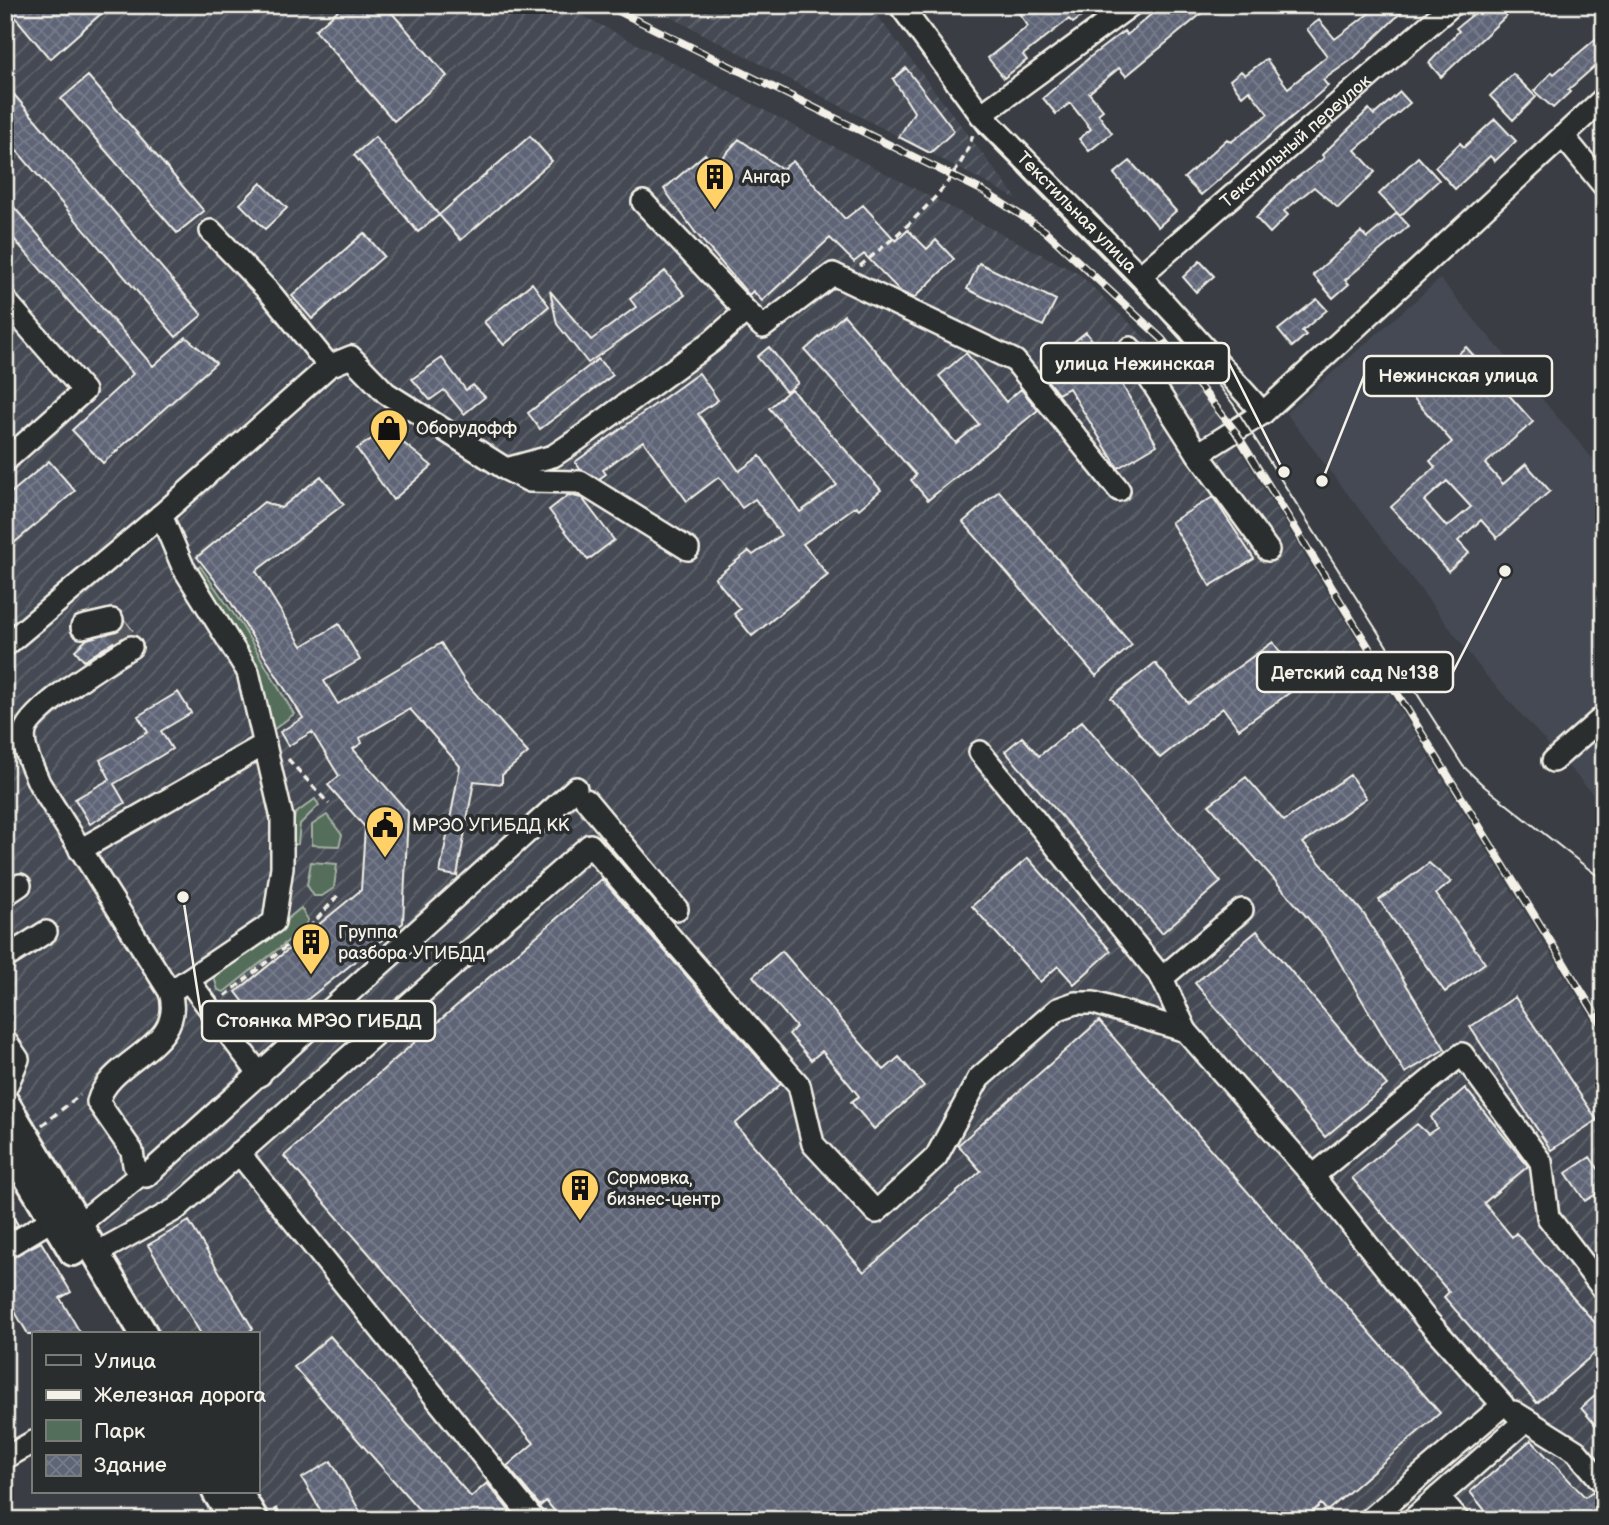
<svg xmlns="http://www.w3.org/2000/svg" width="1609" height="1525" font-family="'Balsamiq Sans',sans-serif">
<style>
.built{fill:#454a53}
.industrial{fill:url(#industrial-furrows)}
.green{fill:#546e5c;stroke:#a4b0a2;stroke-width:2}
.building{fill:url(#building-cross-hatch);stroke:#f4f1e8;stroke-width:2;fill-rule:evenodd}
.lines{fill:none;stroke-linecap:round;stroke-linejoin:round}
.minor-tunnel{stroke:#56595d;stroke-width:21;stroke-dasharray:21 10;stroke-linecap:butt}
.minor-casing{stroke:#f4f1e8;stroke-width:26}
.major-casing{stroke:#f4f1e8;stroke-width:32}
.path{stroke:#f4f1e8;stroke-width:3.5;stroke-dasharray:7 5;stroke-linecap:butt}
.minor{stroke:#2a2d2e;stroke-width:21}
.major{stroke:#2a2d2e;stroke-width:26}
.tram{stroke:#f4f1e8;stroke-width:2}
.rail-casing{stroke:#f4f1e8;stroke-width:8}
.rail{stroke:#2a2d2e;stroke-width:5;stroke-dasharray:16;stroke-linecap:butt}
.labels{text-anchor:middle;dominant-baseline:central;stroke-width:7;stroke-linejoin:round;paint-order:stroke}
.street-label{font-size:18px;fill:#f4f1e8;stroke:#2a2d2e}
.poi-label{font-size:18px;fill:#f4f1e8;stroke:#2a2d2e;text-anchor:start}
.leader{fill:none;stroke:#f4f1e8;stroke-width:2.5}
.callout-dot{fill:#f4f1e8;stroke:#2a2d2e;stroke-width:2.5}
.callout{fill:#2a2d2e;stroke:#f4f1e8;stroke-width:2.5}
.callout-label{font-size:19px;text-anchor:middle;font-weight:bold;fill:#f4f1e8}
</style>
<defs>
<pattern id="industrial-furrows" width="10" height="10" patternUnits="userSpaceOnUse" patternTransform="scale(1.75)"><rect width="10" height="10" fill="#454a53"/><path d="M-1 1l2-2M0 10L10 0M9 11l2-2" fill="none" stroke="#60656c"/></pattern>
<pattern id="building-cross-hatch" width="8" height="8" patternUnits="userSpaceOnUse" patternTransform="scale(1.75)"><rect width="8" height="8" fill="#5e6577"/><path d="M0 0l8 8M0 8l8-8" fill="none" stroke="#767c8a"/></pattern>
</defs>
<rect width="100%" height="100%" fill="#3a3e44"/>
<filter id="ink" filterUnits="userSpaceOnUse"><feTurbulence type="fractalNoise" baseFrequency=".0143" numOctaves="2"/><feDisplacementMap in="SourceGraphic" scale="14" xChannelSelector="R" yChannelSelector="G"/><feConvolveMatrix kernelMatrix="1 2 1 2 8 2 1 2 1" color-interpolation-filters="sRGB"/></filter>
<g filter="url(#ink)">
<path class="built" d="M1440,279L1604,472V806L1484,673L1286,413Z"/>
<path class="industrial" d="M5,5H562L1079,274L1208,399L1604,1040V1520H270L253,1492H257V1334H157L5,1084Z
M648,5H869L1017,199L930,153Z"/>
<path class="green" d="M200,566L242,626L294,714L273,730L255,669L193,574Z
M315,799L319,805L300,824L298,844L290,846L295,814Z
M327,815L342,835L339,846L312,845V825Z
M311,862L337,864L334,888L322,896H314L307,885Z
M301,908L308,920L303,929L224,992L218,990L214,977Z"/>
<path class="building" d="M5,5H111L50,59Z
M344,5H385L447,76L394,121L315,30Z
M1027,5H1097L1073,23L1069,19L1023,55L1027,60L1004,78L988,58L1028,26L1018,12Z
M1162,5H1212L1126,76L1119,68L1089,93L1103,110L1098,114L1112,133L1089,151L1079,139L1091,129L1070,103L1056,114L1043,98L1090,57L1124,31L1127,35Z
M1380,5H1409L1354,58L1323,80L1328,86L1201,195L1184,178L1227,139L1231,142L1268,114L1249,90L1242,96L1230,80L1241,71L1245,75L1266,59L1288,88L1327,56L1307,29L1319,20L1335,39Z
M1485,5H1518L1441,77L1429,63L1459,31L1456,28Z
M1604,32V58L1568,90L1570,92L1553,108L1534,91L1552,72L1554,74Z
M906,68L954,131L930,153L899,137L914,112L893,79Z
M1513,74L1536,97L1513,120L1490,96Z
M88,76L204,211L177,233L61,99Z
M5,84L202,315L176,337L5,137Z
M1400,92L1410,103L1355,150L1375,172L1338,208L1314,187L1284,211L1288,215L1270,233L1256,218L1287,185L1324,158L1322,155L1369,109L1374,115Z
M1495,119L1516,141L1495,161L1490,156L1455,189L1435,167L1460,143L1464,147Z
M530,136L552,161L461,240L439,215Z
M375,137L439,215L418,232L354,155Z
M739,139L782,169L793,161L845,219L863,205L896,241L908,230L927,249L936,240L954,259L914,298L901,292L864,254L854,262L830,238L762,301L753,291L749,295L695,232L664,189L705,154L715,166Z
M1418,157L1439,180L1400,216L1379,194Z
M1130,161L1176,211L1158,227L1114,174Z
M261,183L287,208L265,229L240,204Z
M5,197L153,366L186,337L216,363L103,463L72,430L133,374L5,229Z
M1397,213L1409,226L1345,280L1349,284L1333,298L1313,275L1361,232L1367,238Z
M364,233L384,256L312,319L292,296Z
M1200,261L1214,276L1196,292L1183,277Z
M979,263L1056,300L1043,326L967,289Z
M665,271L685,295L588,363L557,324L550,291L591,340L636,307L630,299Z
M532,283L549,306L504,345L484,322Z
M1317,299L1327,310L1302,331L1306,335L1292,347L1278,330Z
M844,315L956,443L979,424L939,376L966,353L1006,402L1021,389L1038,410L928,500L911,480L916,475L805,350Z
M1086,332L1106,357L1157,445L1118,468L1069,388L1058,394L1041,372V368Z
M769,347L798,383L786,392L757,357Z
M1466,347L1533,422L1485,464L1503,484L1526,464L1550,491L1497,538L1481,520L1458,541L1469,553L1448,571L1391,507L1435,467L1430,461L1452,442L1411,395ZM1447,481L1471,507L1447,527L1424,501Z
M442,358L466,390L473,385L485,397L464,414L444,390L430,400L412,379Z
M598,359L613,375L540,429L528,413Z
M699,373L718,400L698,414L739,471L760,456L800,512L837,485L769,408L791,389L881,490L859,509L856,506L803,544L828,575L752,636L734,614L740,609L715,578L749,551L753,555L781,535L755,499L742,508L719,477L687,501L643,441L603,470L606,474L599,479L580,469L575,462Z
M386,429L432,466L393,500L357,449Z
M49,461L75,491L14,543L5,533V498Z
M321,476L344,504L256,571L302,646L339,624L360,660L324,681L338,704L441,643L465,682L528,753L502,775V784L474,781L457,876L440,873L460,766L410,709L360,738L362,743L353,749L408,812L403,923L267,1032L236,992L361,890L365,827L328,785L339,776L312,732L288,746L280,732L303,718L225,593L197,557L264,502L281,508Z
M999,491L1132,645L1096,676L963,522Z
M568,495L582,498L614,540L588,560L549,510Z
M1213,497L1254,559L1210,586L1171,522Z
M125,621L132,630L84,661L75,650L87,639L120,630Z
M1273,642L1303,683L1239,729L1223,708L1160,758L1111,698L1155,663L1188,703Z
M178,692L191,713L161,731L172,749L114,784L125,803L90,824L75,799L110,779L100,760L148,732L138,716Z
M1082,721L1221,882L1162,933L1005,751L1022,737L1039,756Z
M1350,775L1366,798L1303,843L1364,914L1445,1049L1405,1073L1326,939L1209,805L1246,777L1284,821Z
M1028,858L1111,951L1074,984L1058,966L1040,982L972,906Z
M1429,863L1451,882L1436,894L1485,963L1445,992L1379,900Z
M602,879L781,1084L735,1124L864,1272L981,1171L958,1145L1099,1021L1440,1413L1327,1511L1321,1504L1304,1520H562L546,1501L540,1506L507,1466L534,1443L284,1156Z
M1257,931L1387,1085L1325,1137L1195,983Z
M782,951L884,1070L899,1057L924,1086L874,1129L851,1102L859,1096L822,1051L811,1060L789,1034L796,1027L753,976Z
M1515,997L1597,1120L1551,1150L1470,1027Z
M1465,1088L1528,1166L1484,1203L1512,1237L1516,1233L1604,1333V1345L1537,1403L1444,1297L1449,1292L1352,1178L1417,1124L1428,1134L1437,1128L1431,1117Z
M1590,1157L1604,1177V1189L1585,1201L1566,1173Z
M5,1203L18,1225L5,1233Z
M189,1221L253,1329L244,1334H201L148,1245Z
M41,1242L71,1292L60,1298L81,1334H28L5,1295V1261Z
M330,1336L471,1497L487,1483L517,1520H428L294,1367Z
M1604,1388V1435L1581,1408Z
M1531,1440L1585,1497L1593,1491L1600,1496L1604,1501V1520H1519L1511,1510L1500,1520H1493L1470,1492Z
M331,1461L365,1520H326L302,1478Z"/>
<g class="lines">
<path class="minor-tunnel" d="M112,620L131,647"/>
<defs>
<g id="minor">
<path id="s1" d="M900,5L981,115L1140,276L1263,413"/>
<path d="M981,115L1131,5"/>
<path d="M1563,136L1604,186"/>
<path d="M643,202L746,311"/>
<path d="M211,231L272,295L329,366"/>
<path id="s2" d="M1140,276L1452,5"/>
<path d="M5,300L84,391L5,461"/>
<path d="M1130,348L1198,454L1268,550"/>
<path d="M1198,454L1263,413L1604,98"/>
<path d="M506,469L553,456L577,440L711,342L746,311L763,327L833,274L1015,361L1119,490"/>
<path d="M82,627L112,620"/>
<path d="M5,646L161,515L329,366L351,357L386,393L506,469L530,481L580,482L688,549"/>
<path d="M131,647C110,660 30,709 25,731C21,747 33,768 39,783L170,992L274,922L282,867V818L248,672L183,567L161,515"/>
<path d="M980,752L1162,978L1186,1031"/>
<path d="M1553,761L1604,716"/>
<path d="M586,800L677,909"/>
<path d="M80,850L265,744"/>
<path d="M5,895L20,885"/>
<path d="M5,958L46,932"/>
<path d="M1162,978L1242,910"/>
<path d="M188,980L260,1075"/>
<path d="M5,1040L18,1059L5,1090"/>
<path d="M239,1153L534,1520"/>
<path d="M141,1174L134,1165L132,1151L98,1102C110,1057 187,1048 170,992"/>
<path d="M1313,1176L1462,1054L1541,1162L1548,1217L1604,1290"/>
<path d="M78,1225L141,1174L146,1176L576,788"/>
<path d="M5,1248L53,1219"/>
<path d="M95,1254L176,1209L590,845L799,1085L813,1144L876,1212L936,1157L979,1078L1058,1009L1075,1003H1094L1186,1031L1313,1176L1426,1319L1503,1405L1369,1520"/>
<path d="M1514,1412L1576,1451L1604,1484"/>
<path d="M5,1458L33,1442"/>
<path d="M1412,1520L1438,1497"/>
<path d="M1458,1520L1438,1497L1526,1420"/>
</g>
<path id="major" d="M5,1102L144,1334
M5,1140L73,1252
M216,1492L233,1520
M238,1492L255,1520"/>
</defs>
<use href="#minor" class="minor-casing"/>
<use href="#major" class="major-casing"/>
<path class="path" d="M860,266C899,234 960,184 973,134
M288,759L329,804
M225,996L310,927L340,893
M42,1125L80,1095
M275,1508L282,1520"/>
<use href="#minor" class="minor"/>
<use href="#major" class="major"/>
<path class="tram" d="M885,5L979,132L1181,337L1233,404L1463,766L1485,787L1604,881"/>
<defs>
<path id="rail" d="M606,5L983,191L1044,230L1162,339L1235,431L1604,1028"/>
</defs>
<use href="#rail" class="rail-casing"/>
<use href="#rail" class="rail"/>
</g>
</g>
<defs>
<symbol id="building-pin" viewBox="-11 -11 22 30"><path d="M0 17L-7.5 6A9.5 9.5 0 1 1 7.5 6Z" fill="#ffd166" stroke="#2a2d2e"/><path d="M-4-6H4V6H1V3H-1V6H-4ZM-2.5-4.3h1.7v1.8h-1.7ZM.8-4.3h1.7v1.8H.8ZM-2.5-1h1.7V.8h-1.7ZM.8-1h1.7V.8H.8Z" fill="#111"/></symbol>
<symbol id="shop-pin" viewBox="-11 -11 22 30"><path d="M0 17L-7.5 6A9.5 9.5 0 1 1 7.5 6Z" fill="#ffd166" stroke="#2a2d2e"/><path d="M-5-2.5h2.3a2.7 3.5 0 0 1 5.4 0H5L5.5 6h-11ZM-1.5-2.5h3a1.5 2.3 0 0 0-3 0Z" fill="#111"/></symbol>
<symbol id="civic-pin" viewBox="-11 -11 22 30"><path d="M0 17L-7.5 6A9.5 9.5 0 1 1 7.5 6Z" fill="#ffd166" stroke="#2a2d2e"/><path d="M-.6-6.5H3V-4.5H.6V-3L4-1V1h2V6H-6V1h2V-1L-.6-3ZM-1.2 2.5V6h2.4V2.5Z" fill="#111"/></symbol>
</defs>
<g fill-rule="evenodd">
<use href="#building-pin" x="693" y="155" width="44" height="60"/>
<use href="#shop-pin" x="367" y="406" width="44" height="60"/>
<use href="#civic-pin" x="363" y="803" width="44" height="60"/>
<use href="#building-pin" x="289" y="920" width="44" height="60"/>
<use href="#building-pin" x="558" y="1166" width="44" height="60"/>
</g>
<g class="labels">
<g class="street-label">
<text stroke="none"><textPath href="#s2" startOffset="206">Текстильный переулок</textPath></text>
<text stroke="none"><textPath href="#s1" startOffset="273">Текстильная улица</textPath></text>
</g>
<g class="poi-label">
<text x="742" y="177">Ангар</text>
<text x="416" y="428">Оборудофф</text>
<text x="412" y="825">МРЭО УГИБДД КК</text>
<text x="338" y="932">Группа<tspan x="338" dy="21">разбора УГИБДД</tspan></text>
<text x="607" y="1178">Сормовка,<tspan x="607" dy="21">бизнес-центр</tspan></text>
</g>
</g>
<path class="leader" d="M1284 472L1229 363M1322 481L1364 376M1505 571L1453 672M183 897L202 1021"/>
<g class="callout-dot">
<circle cx="1284" cy="472" r="7"/>
<circle cx="1322" cy="481" r="7"/>
<circle cx="1505" cy="571" r="7"/>
<circle cx="183" cy="897" r="7"/>
</g>
<g class="callout">
<rect x="1041" y="343" width="188" height="40" rx="7"/>
<rect x="1364" y="356" width="188" height="40" rx="7"/>
<rect x="1257" y="652" width="196" height="40" rx="7"/>
<rect x="202" y="1001" width="233" height="40" rx="7"/>
</g>
<g class="callout-label">
<text x="1135" y="370">улица Нежинская</text>
<text x="1458" y="382">Нежинская улица</text>
<text x="1355" y="679">Детский сад №138</text>
<text x="319" y="1027">Стоянка МРЭО ГИБДД</text>
</g>
<rect width="1609" height="1525" fill="none" stroke="#2a2d2e" stroke-width="28"/>
<rect x="14" y="14" width="1581" height="1497" fill="none" stroke="#f4f1e8" stroke-width="2.5" filter="url(#ink)"/>
<rect x="32" y="1332" width="228" height="161" fill="#2a2d2e" stroke="#7b7b78" stroke-width="2"/>
<rect x="46" y="1355" width="35" height="10" fill="#2a2d2e" stroke="#7b7b78" stroke-width="2"/>
<text x="94" y="1368" font-size="21" fill="#f4f1e8">Улица</text>
<rect x="46" y="1390" width="35" height="10" fill="#f4f1e8" stroke="#7b7b78" stroke-width="2"/>
<text x="94" y="1402" font-size="21" fill="#f4f1e8">Железная дорога</text>
<rect x="46" y="1420" width="35" height="21" fill="#546e5c" stroke="#7b7b78" stroke-width="2"/>
<text x="94" y="1438" font-size="21" fill="#f4f1e8">Парк</text>
<rect x="46" y="1455" width="35" height="21" fill="url(#building-cross-hatch)" stroke="#7b7b78" stroke-width="2"/>
<text x="94" y="1472" font-size="21" fill="#f4f1e8">Здание</text>
</svg>
